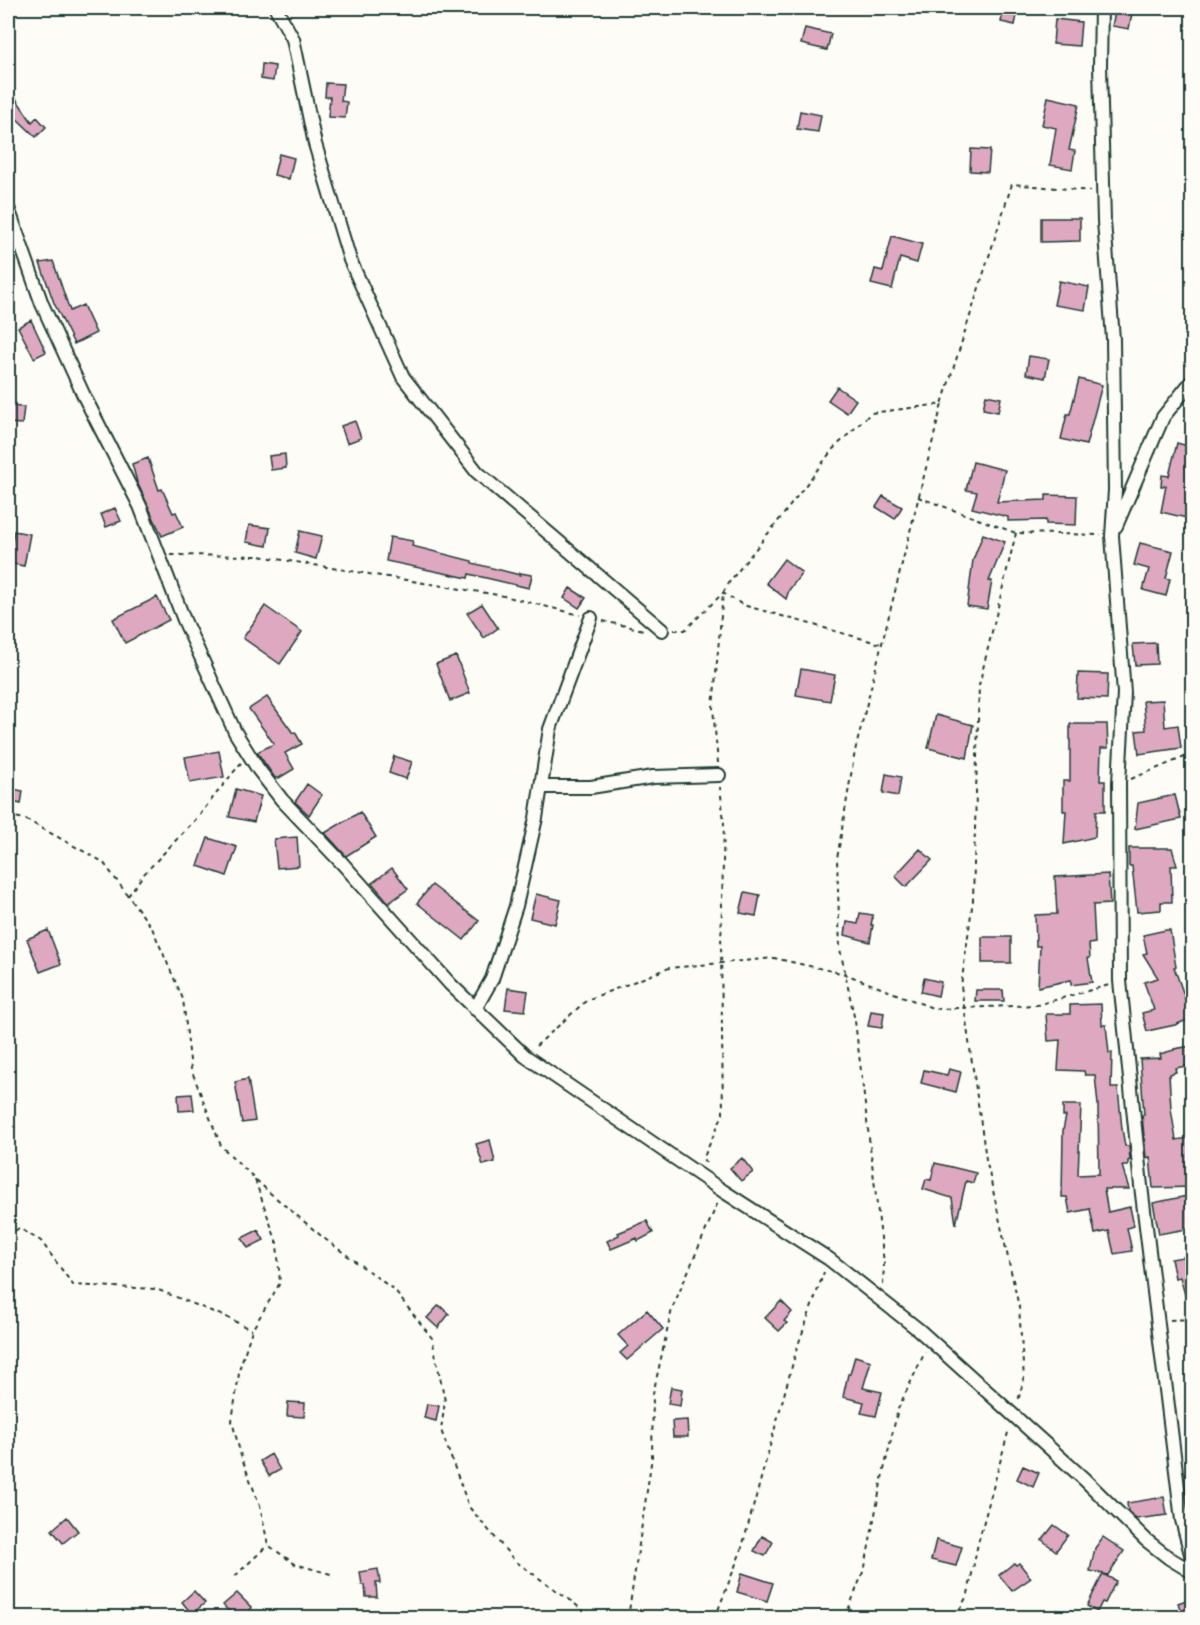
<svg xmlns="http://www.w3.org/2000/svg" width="1200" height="1625" font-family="Pangolin,sans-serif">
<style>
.building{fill:#dda8c0;stroke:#1f3d34;stroke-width:1.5}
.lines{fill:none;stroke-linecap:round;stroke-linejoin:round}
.street-casing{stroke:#1f3d34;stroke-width:16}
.path{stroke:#1f3d34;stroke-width:2;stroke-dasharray:4.5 4.5;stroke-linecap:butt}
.street{stroke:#fdfcf7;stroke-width:12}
</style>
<rect width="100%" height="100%" fill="#fdfcf7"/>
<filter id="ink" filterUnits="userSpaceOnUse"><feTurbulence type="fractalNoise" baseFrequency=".0167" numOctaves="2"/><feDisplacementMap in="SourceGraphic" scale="12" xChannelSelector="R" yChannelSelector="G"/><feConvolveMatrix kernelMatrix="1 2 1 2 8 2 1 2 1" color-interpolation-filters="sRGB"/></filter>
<g filter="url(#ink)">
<path class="building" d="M1004,8L1018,11L1015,25L1001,22Z
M1116,8H1133L1129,29L1112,26Z
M1055,19L1081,22L1079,46L1053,44Z
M805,28L831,34L827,50L801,44Z
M262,64L275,66L273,81L261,79Z
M326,83L343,84L341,101L347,102L345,118L328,117L330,97H325Z
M8,87L32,122L37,117L46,127L36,137L14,116L8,121Z
M1048,97L1079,104L1069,150L1075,151L1072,169L1050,165L1056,128L1042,125Z
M800,111L821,115L818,132L797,129Z
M971,149L990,150L988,172L970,171Z
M279,154L294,158L289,179L274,175Z
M1041,218H1080V241L1041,242Z
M892,236L922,244L917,263L900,258L892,289L871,284L875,269L883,271Z
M53,261L70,311L83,305L96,333L74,344L54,303L40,263Z
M1059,281L1089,287L1085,310L1054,305Z
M31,320L46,352L34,358L18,327Z
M1029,356L1049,359L1045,378L1026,374Z
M1079,379L1102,385L1086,445L1061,439L1067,414H1070Z
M837,387L856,400L847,413L828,400Z
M986,395L1001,398L998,412L983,409Z
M8,406L24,407L22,424L8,423Z
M355,421L361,438L347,443L341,426Z
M1177,443L1192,447L1191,519L1161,512L1166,486H1161L1162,475L1169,476Z
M285,454L286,468L271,470L269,456Z
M148,458L159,490L162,489L173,513L176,512L183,527L162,536L137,482L132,464Z
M973,462L1005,470L997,502L1046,500V495L1077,496L1076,525L1046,524V520L1008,521V517L972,508L977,492L966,490Z
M883,496L902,507L895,519L876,507Z
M115,508L121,521L106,527L101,514Z
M249,525L270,528L267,546L246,542Z
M14,531L30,534L24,566L8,563Z
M300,531L322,536L316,559L295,553Z
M983,534L1005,542L989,581H992L987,609L967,606L973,560Z
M390,537L413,541L412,546L472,561V563L520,575V573L532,575L529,588L469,574L468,578L386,561Z
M1140,543L1173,551L1166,578L1170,579L1166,596L1143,590L1149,569L1134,565Z
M784,559L802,573L789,590L786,599L766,583Z
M570,588L586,598L579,608L564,598Z
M157,597L169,620L125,643L113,619Z
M482,604L498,628L484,638L467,613Z
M265,606L302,632L280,664L243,638Z
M1156,643L1157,664L1135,665L1133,644Z
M456,656L470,693L450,701L436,664Z
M801,669L835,675L830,701L796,695Z
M1078,673L1108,674L1107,699L1077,698Z
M267,697L293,733L295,732L302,744L285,753L294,769L279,778H275L257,752L274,744L249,709Z
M1163,700L1165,727L1178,725L1181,748L1139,754L1136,731L1146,730L1143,701Z
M936,715L973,725L967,758L928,748Z
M1070,724H1107L1108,748H1101L1100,781H1105V811H1096L1095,837L1064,844L1066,811H1063V781H1070Z
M219,751L224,777L190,783L185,757Z
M394,756L412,762L406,779L389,773Z
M886,774L901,777L898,796L883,793Z
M307,784L322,795L309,815L295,802Z
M8,788L23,791L21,804L8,801Z
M236,789L261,796L254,822L229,817Z
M1175,795L1181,819L1135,829L1138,803Z
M360,812L376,837L346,856L325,833Z
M297,837L299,866L277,868L274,839Z
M208,838L237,847L227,876L198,866Z
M1129,848H1172L1177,866H1171L1172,902H1161V910L1137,912L1132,866H1129Z
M920,849L932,860L906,887L895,876Z
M392,868L408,889L389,903L372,883Z
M1108,874L1110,904L1093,905L1095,943L1089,944L1090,958H1088L1092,982L1071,985V980L1038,987L1040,946H1036L1035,915L1057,914L1055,877Z
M432,885L479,921L464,940L417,903Z
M745,892L760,895L756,916L740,913Z
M536,894L561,900L555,924L530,918Z
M860,913L873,915L871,925H873L870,942L845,935L847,922L858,924Z
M48,930L61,964L40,972L27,939Z
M1166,930H1170L1176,967H1174L1185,998L1190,996L1192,1004V1018L1175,1025L1147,1031L1142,1013L1154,1010L1144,982L1158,978L1143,954L1147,953L1143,935Z
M982,937H1011V963H982Z
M924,978L941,982L938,996L921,992Z
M508,988L528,991L525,1011L505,1009Z
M976,990H1003L1004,1001H975Z
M1101,1004L1102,1025H1106L1109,1053H1112L1111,1088H1118L1122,1129L1125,1146H1129L1130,1160L1128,1161V1166H1122L1129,1189H1104L1108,1212L1130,1207L1134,1226L1127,1228L1132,1251L1114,1254L1109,1231L1095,1234L1090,1209L1070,1213L1067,1197H1062L1063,1130L1066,1116H1063V1105H1081L1078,1175L1099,1174L1098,1105L1095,1075H1085L1084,1071L1058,1070L1060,1040L1048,1041L1046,1014H1070V1005Z
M871,1011L884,1013L882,1028L868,1026Z
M1192,1046V1065L1175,1068L1176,1072L1169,1074L1171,1109L1176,1140L1189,1138L1192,1160V1187L1153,1188L1150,1157L1146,1158L1142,1115H1144L1140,1059L1161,1058L1160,1054L1174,1050V1049Z
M949,1069L961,1072L956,1092L921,1083L924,1070L947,1075Z
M248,1079L255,1121L242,1123L235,1082Z
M192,1094L194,1110L179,1111L178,1095Z
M490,1140L495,1162L483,1165L476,1144Z
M742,1158L753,1172L741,1181L730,1168Z
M935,1163L976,1173L973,1183L966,1181L956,1224L952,1198L923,1189L926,1179L931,1180Z
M1192,1195V1228L1159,1234L1153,1203Z
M647,1221L653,1233L638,1241L637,1238L611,1249L607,1241L619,1235L618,1233Z
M258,1230L264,1240L248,1248L242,1238Z
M1188,1256L1192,1276V1308L1189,1309L1180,1277L1175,1278L1171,1259Z
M781,1301L792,1312L784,1321L787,1323L779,1331L765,1318Z
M439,1305L449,1314L438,1328L427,1318Z
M647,1310L663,1329L627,1360L620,1353L628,1346L618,1335Z
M855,1356L871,1361L863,1388L882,1392L876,1416L861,1413L864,1402L843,1397L848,1374H850Z
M671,1387L682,1389L680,1406L668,1404Z
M288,1402L305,1403L304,1417L287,1416Z
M427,1404L439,1406L436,1421L424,1418Z
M687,1420L688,1437H673L672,1421Z
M271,1454L280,1470L269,1476L260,1461Z
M1023,1466L1039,1473L1033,1487L1017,1479Z
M1164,1497L1167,1515L1136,1519L1128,1511L1127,1503Z
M67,1517L78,1531L63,1543L52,1530Z
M1054,1525L1068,1535L1056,1551L1042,1540Z
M762,1536L773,1542L765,1556L754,1551Z
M1103,1537L1124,1551L1108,1575L1090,1571L1095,1548Z
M936,1540L962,1547L956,1566L931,1560Z
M1014,1563L1016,1565L1019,1563L1031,1578L1012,1591L999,1575Z
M378,1569L380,1583H376L377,1597H366L365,1585H362L360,1572Z
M742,1573L773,1583L767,1601L737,1592Z
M1103,1574L1116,1581L1105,1603L1102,1602L1097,1612L1087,1606Z
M194,1591L205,1603L192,1614L182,1602Z
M237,1593L252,1608L241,1617H234L223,1605Z
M1192,1598V1617H1183L1178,1603Z"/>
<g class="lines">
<defs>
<path id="street" d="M276,8L293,39L315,144L350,260L403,377L477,472L662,630
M1101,8L1100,66L1104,221L1113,339L1115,490L1112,536L1124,693L1119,783L1120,981L1141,1186L1182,1520L1192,1558
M8,208L42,304L84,396L140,506L184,620L235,732L258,769L282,800L342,863L450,984L525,1056L723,1191L829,1259L919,1330L1084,1479L1146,1540L1169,1558L1192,1572
M1116,526L1163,417L1192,381
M541,787H591L653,777L719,775
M475,1009L492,979L516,906L536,818L550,729L591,618"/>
</defs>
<use href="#street" class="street-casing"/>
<path class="path" d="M918,497L1016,533L1101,535
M1016,533L979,685L973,900L961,986L986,1159L1019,1307L1024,1379L1018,1401
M171,555L259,556L504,596L580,615
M603,621L644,630
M674,630H685L723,593L743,605L881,644
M718,763L713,708L723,593L730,581L783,515L833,449L871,413L942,404L1012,184L1091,191
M1131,779L1192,754
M8,816L25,819L103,862L152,928L183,999L191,1069L221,1146L270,1193L325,1239L394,1290L432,1338L445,1401L441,1430L469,1507L515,1561L574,1603L591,1618
M128,896L143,875L196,819L241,763
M536,1046L587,1000L669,968L774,958L845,974L935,1009L1037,1005L1109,985
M706,1163L703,1159L723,1114L721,946L724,821L720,787
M255,1180L277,1243L280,1283L252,1330L240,1367L232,1421L241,1456L260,1506L268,1545L295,1564L334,1575
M8,1236L19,1228L41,1241L73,1285L156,1289L226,1317L252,1330
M883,1285L884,1263L855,1021L840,949L837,859L855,751L942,404
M1170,1320L1192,1319
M235,1576L268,1545
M628,1618L652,1457L653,1394L672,1309L718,1202
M715,1618L741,1551L797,1348L824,1272
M845,1618L865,1567L881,1483L898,1409L925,1352
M955,1618L968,1594L978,1543L1009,1429"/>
<use href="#street" class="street"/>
</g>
</g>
<rect width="1200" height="1625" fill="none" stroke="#fdfcf7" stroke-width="30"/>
<rect x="15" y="15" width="1170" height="1595" fill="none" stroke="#1f3d34" stroke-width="2" filter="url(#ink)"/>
</svg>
